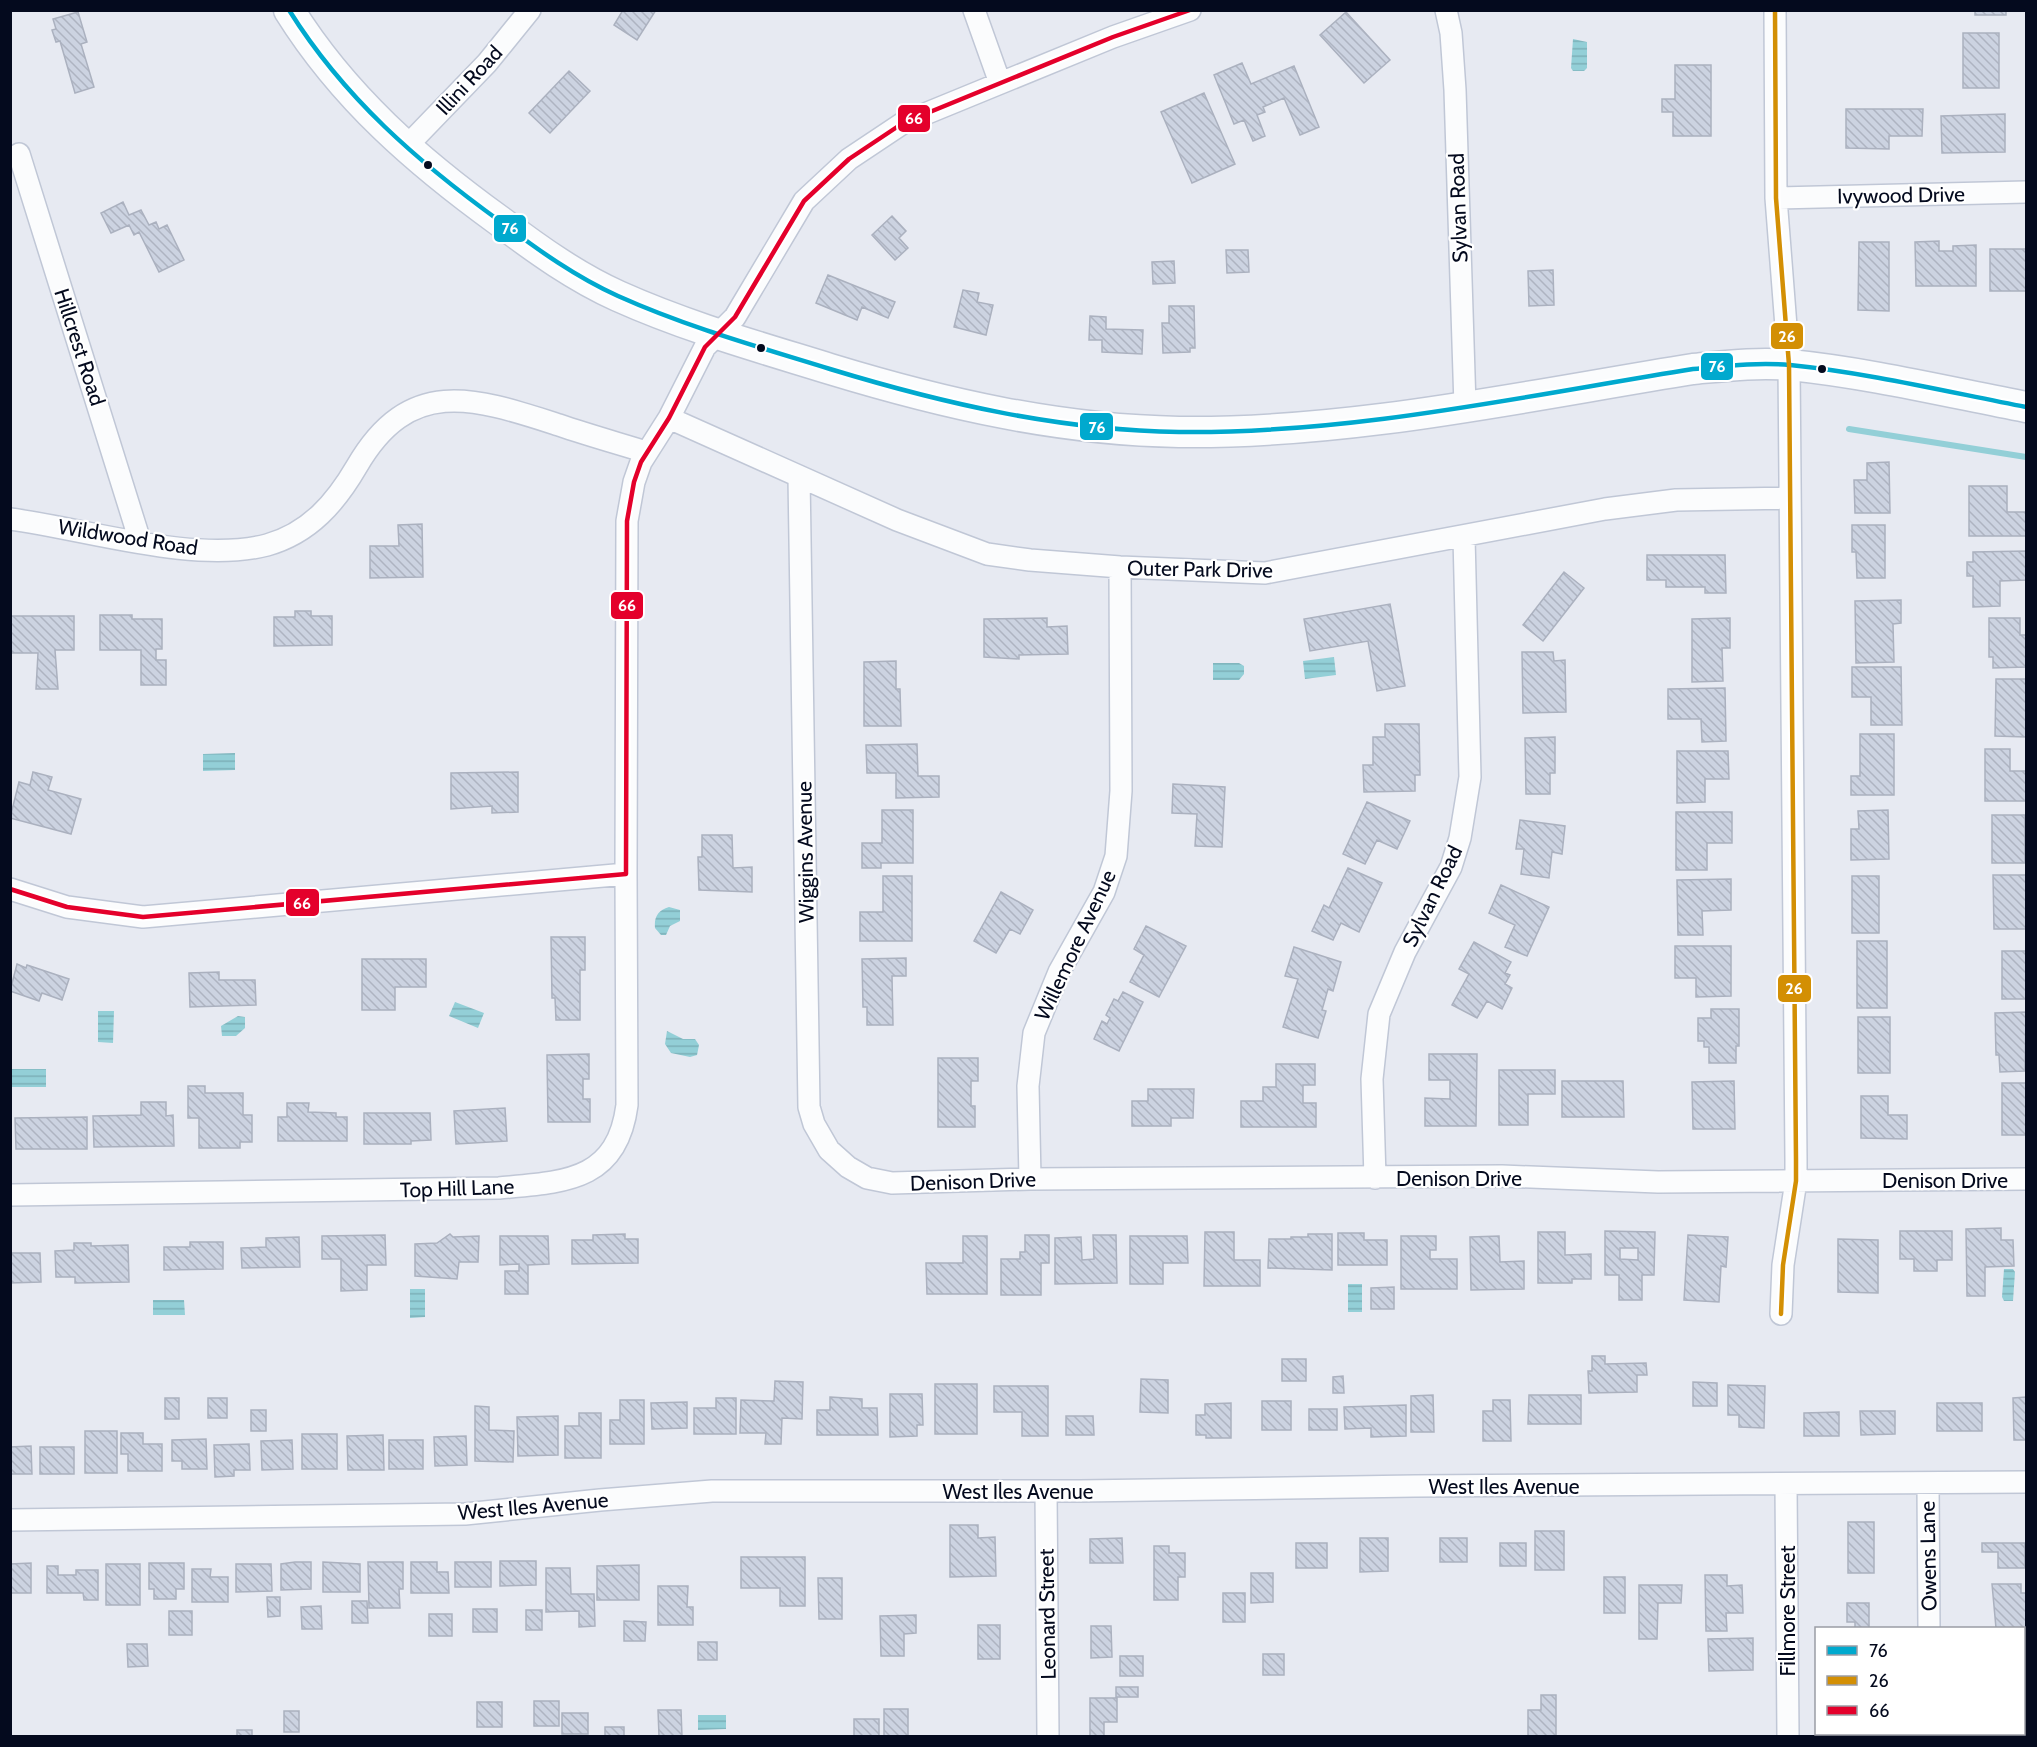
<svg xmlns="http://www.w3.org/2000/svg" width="2037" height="1747" font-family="Cabin,sans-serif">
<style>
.water{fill:url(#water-rules)}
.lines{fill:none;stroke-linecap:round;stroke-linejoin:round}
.stream{stroke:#93cfd7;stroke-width:6}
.building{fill:url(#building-back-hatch);stroke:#abb1bf;stroke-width:1.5;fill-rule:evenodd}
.street-casing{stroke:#c0c7d6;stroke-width:24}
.secondary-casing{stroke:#c0c7d6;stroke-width:33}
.street{stroke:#fbfcfd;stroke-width:21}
.secondary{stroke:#fbfcfd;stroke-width:30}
.bus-1-casing{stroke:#fff;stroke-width:9}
.bus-2-casing{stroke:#fff;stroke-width:9}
.bus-3-casing{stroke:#fff;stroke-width:9}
.bus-1{stroke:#00a9ce;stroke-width:4.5}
.bus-2{stroke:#d38f04;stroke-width:4.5}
.bus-3{stroke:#e4002b;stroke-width:4.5}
.bus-dot{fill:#040a1e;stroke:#fff;stroke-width:2}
.labels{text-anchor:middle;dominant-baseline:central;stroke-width:4.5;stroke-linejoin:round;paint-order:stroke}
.street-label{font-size:21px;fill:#040a1e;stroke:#fff}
.line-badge{stroke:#fff;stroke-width:2}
.badge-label{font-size:16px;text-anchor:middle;font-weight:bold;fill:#fff}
</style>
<defs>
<pattern id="water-rules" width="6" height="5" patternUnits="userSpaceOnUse" patternTransform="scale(1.5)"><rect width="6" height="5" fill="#93cfd7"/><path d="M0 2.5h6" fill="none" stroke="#7db0b8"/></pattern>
<pattern id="building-back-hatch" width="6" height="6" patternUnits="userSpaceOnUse" patternTransform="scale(1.5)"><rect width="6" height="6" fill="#ccd3e1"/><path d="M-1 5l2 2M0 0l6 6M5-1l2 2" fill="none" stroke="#aeb4c1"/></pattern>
</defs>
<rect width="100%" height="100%" fill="#e7eaf2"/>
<path class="water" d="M1573,39L1587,42V68L1584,71H1573L1571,68Z
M1334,657L1336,675L1305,679L1303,661Z
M1213,663H1239L1244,666V674L1239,680H1213Z
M235,753V770L203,771V754Z
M669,907L680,910V921L670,926L666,935H661L655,928C654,917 658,910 669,907Z
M455,1002L484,1013L478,1028L449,1016Z
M98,1011H114L113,1043L98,1042Z
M238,1016L245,1017V1028L236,1036H222L221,1026Z
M667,1031L683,1039H695L699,1045L697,1055L690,1057L671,1053L665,1044Z
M12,1069H46V1087H12Z
M2004,1269H2013L2015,1272L2013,1301H2004L2002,1297Z
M1348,1284H1362V1312H1348Z
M410,1289H425V1317L410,1318Z
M153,1300H184L185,1315H153Z
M698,1715H726V1729L698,1730Z"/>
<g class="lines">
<path class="stream" d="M1849,429L2026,457"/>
</g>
<path class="building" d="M623,10H656L637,40L614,25Z
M1975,10H2006V15H1975Z
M78,12L87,42L81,44L94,87L75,93L60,41L56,42L52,30L56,29L53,19Z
M1346,12L1390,60L1364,83L1320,35Z
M1963,33H1999V88H1963Z
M1242,63L1251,84L1294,66L1319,127L1300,135L1284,98L1263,107L1265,112L1257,115L1265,136L1253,141L1244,120L1234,124L1214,75Z
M1675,65H1711V136H1673V112H1662V99H1675Z
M569,71L590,91L550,133L529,113Z
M1204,93L1235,164L1192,183L1161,112Z
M1846,109H1923L1922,136H1889V149L1846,148Z
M2005,114V152L1942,153L1941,116Z
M123,202L129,215L141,210L149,225L156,222L159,229L167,225L184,260L159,272L139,232L134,235L129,225L111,233L101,213Z
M892,216L906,231L899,238L908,248L895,260L872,235Z
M1939,241V251H1953V246L1976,245V286H1916L1915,242Z
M1859,242H1889V311L1858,310Z
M1990,249H2026V291H1990Z
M1226,250H1248L1249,272L1227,273Z
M1174,261L1175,283L1153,284L1152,262Z
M1553,270L1554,305L1529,306L1528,271Z
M828,275L895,302L888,318L862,307L857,320L816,303Z
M963,290L979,293L977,302L993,305L986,335L954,327Z
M1169,306H1194L1195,348H1190V352L1163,353L1162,323H1169Z
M1090,316L1106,317V329L1143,330L1142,354L1102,352V340H1089Z
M1889,462L1890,513H1855L1854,480H1867V463Z
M1969,486H2007V512H2026V536H1969Z
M422,524L423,577L370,578V546H399L398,525Z
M1852,525H1885V578H1857L1856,552H1852Z
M2026,551V580L2000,581V606L1973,607V576H1967V562H1973V552Z
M1647,555H1725L1726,593H1705V587H1666V580H1647Z
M1564,572L1584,588L1543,641L1523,625Z
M1901,600V623L1893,624L1894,662L1856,663L1855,601Z
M1390,604L1405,686L1377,691L1368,641L1310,651L1304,619Z
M295,611H311V616H332V645L274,646V617H295Z
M100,615H132V619H162V649H156V660H166V685H141V650H100Z
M10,616H74V650H55L58,689H36L38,653H10Z
M1047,618V627L1067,626L1068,654L1019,655V659L984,657V619Z
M1730,618V648H1722L1723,681L1692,682V619Z
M1989,618H2020V635H2026V667L1993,668V657H1989Z
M1522,652H1553L1554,661L1565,660L1566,712L1523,713Z
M896,661V689H900L901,726H864V662Z
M1852,667H1901L1902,725H1871V697H1852Z
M1996,679H2026V737L1995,736Z
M1725,688L1726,741L1702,742L1701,719H1668V689Z
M1385,724H1419L1420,775H1415V791L1364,792L1363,765H1373V737H1385Z
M1860,734H1894V795H1851V776H1860Z
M1555,737V773H1550V794H1526L1525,738Z
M917,744L918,776H939V797L896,798V773H867L866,745Z
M1985,749H2010V771H2026V801H1985Z
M1677,751H1728L1729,779H1705V802L1677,803Z
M33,772L52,777L48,790L81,799L71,834L10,818L19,782L30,785Z
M518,772V812L492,813V806L451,809V773Z
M1173,784L1225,787L1222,847L1195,846L1197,814L1172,813Z
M1367,802L1410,821L1397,849L1377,840L1365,864L1343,854Z
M882,810H913V863H881V868H862V843H882Z
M1888,810L1889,859L1851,860V829H1859L1858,811Z
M1676,812H1732V843H1707V870H1676Z
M1992,815H2025V863H1992Z
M1520,820L1565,826L1562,854L1552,852L1549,878L1521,874L1524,849H1516Z
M702,835H732L733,868L752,867V892L699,890L698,857H702Z
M1348,868L1382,883L1359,932L1341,923L1333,940L1312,931L1324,905L1329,908Z
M1993,875H2026V929H1994Z
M883,876H912V941H860V912H883Z
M1852,876H1879V933H1852Z
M1731,879V910L1702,911L1703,935H1678L1677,880Z
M1501,885L1549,907L1527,956L1505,947L1515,925L1489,913Z
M1001,892L1033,910L1020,934L1010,929L996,953L974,941Z
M1146,926L1186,946L1159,997L1130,982L1144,955L1134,949Z
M551,937H585V970H580V1020H556L555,998H552Z
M1857,941H1887V1008H1857Z
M1474,942L1511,962L1505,973L1510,975L1505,984L1512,988L1502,1009L1487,1001L1477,1018L1452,1005L1469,974L1459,969Z
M1675,946H1731V996L1696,997V978H1675Z
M1294,947L1341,962L1333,991L1328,989L1322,1010L1326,1011L1318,1038L1283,1027L1298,979L1285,976Z
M2002,951H2026V999H2002Z
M906,958V976H892L893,1025H867V1007H863L862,959Z
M362,959H426V987H395V1010H362Z
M17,964L26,968L27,965L69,979L62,1000L42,993L39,1001L10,991Z
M219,972V980H255L256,1005L190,1007L189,973Z
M1123,992L1143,1002L1119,1051L1094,1039L1102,1021L1107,1024L1110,1018L1106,1015L1114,999L1118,1001Z
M1711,1009H1739V1046H1736V1063H1709V1047H1704V1041H1698V1018H1711Z
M2026,1012L2025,1071L2000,1072L1999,1055H1996L1995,1013Z
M1858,1017H1890V1073H1858Z
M589,1054V1079H583V1099H590V1122H548L547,1055Z
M1429,1054H1477L1476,1126H1425V1098L1450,1099V1080H1429Z
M938,1058H978V1081H971V1106H975V1127H938Z
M1276,1064H1315V1085H1303V1103H1316V1127H1241V1101H1263V1087H1276Z
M1499,1070H1555V1094H1528V1125H1499Z
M1562,1081H1623L1624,1117H1562Z
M1734,1081L1735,1129H1693L1692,1082Z
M2002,1083H2026V1135H2002Z
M188,1086H205V1093H243V1115H252V1142H240V1148H199V1118H188Z
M1148,1089H1194L1193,1118H1171V1126H1132V1101H1148Z
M1861,1096H1888V1115H1907V1139L1861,1138Z
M141,1102H166V1116L173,1115L174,1146L94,1147L93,1116L141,1115Z
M287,1103H309L308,1112L336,1113V1117H347V1141H278V1117H287Z
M505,1108L507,1141L456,1144L454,1111Z
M364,1113H430L431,1140L411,1141V1144H364Z
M87,1117V1149H16L15,1118Z
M2001,1228V1240H2013L2014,1266L1985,1267V1296H1967L1966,1229Z
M1605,1231L1655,1232L1654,1275H1642V1300H1619V1275H1605ZM1620,1248H1638V1260L1620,1259Z
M1900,1231H1952V1260H1937V1271H1914V1259H1900Z
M1205,1232H1234V1260H1260V1286H1204Z
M1538,1232H1565V1255L1591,1254V1279H1572V1283H1538Z
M1338,1233H1364V1240H1387V1265H1338Z
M450,1234L453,1237L479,1236L478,1262H459L457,1279L415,1276V1244L437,1243Z
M625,1234V1239H638V1263L572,1264V1240H593V1235Z
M1308,1234H1332V1270L1268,1268L1269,1239H1291V1237H1308Z
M385,1235L386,1265H367V1290L341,1291V1259H322V1236Z
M1025,1235H1049V1263H1041V1295H1001V1259H1020V1252H1025Z
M1093,1235H1116L1117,1283L1055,1284V1238L1081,1237L1082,1260L1094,1259Z
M1688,1235L1728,1237L1726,1267L1721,1266L1719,1302L1684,1300Z
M500,1236H548L549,1264L528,1265V1294H505V1271H519V1264L500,1265Z
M963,1236H987V1294H927L926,1263H963Z
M1130,1236H1187L1188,1263H1163V1284H1130Z
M1401,1236H1436V1250H1430V1259H1457V1289H1401Z
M1499,1236L1500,1262L1524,1261V1289L1471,1290L1470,1237Z
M299,1237L300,1267L242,1268L241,1248L266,1247V1238Z
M1838,1239L1878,1240V1293L1838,1292Z
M190,1242H223V1269L164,1270V1247H190Z
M74,1243H91V1246L128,1245L129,1282L75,1283V1277H56L55,1251L74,1250Z
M10,1253H40L41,1282L10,1283Z
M1394,1287V1309H1371V1288Z
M1592,1356H1605V1364L1646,1363L1647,1375H1637V1392L1589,1393L1588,1371H1592Z
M1282,1359H1306V1381H1282Z
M1343,1376L1344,1393H1333V1377Z
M1141,1379L1168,1380V1413L1140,1412Z
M775,1381L803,1382L802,1419L782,1418L781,1444H765L766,1433H740L741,1400L774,1401Z
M1693,1382L1717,1383V1406H1693Z
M935,1384H977V1434H935Z
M1728,1385L1765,1386L1764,1428L1739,1427V1415H1728Z
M994,1386H1048V1436H1022V1412H994Z
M890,1394H922L923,1425H917V1436L890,1437Z
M1433,1395L1434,1432H1411V1396Z
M1529,1395H1581V1424H1528Z
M830,1397L862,1399V1408H877L878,1435H817V1410H830Z
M2026,1397V1440H2014L2013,1398Z
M165,1398H179V1419H165Z
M208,1398H227V1418H208Z
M716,1398H736V1434H694V1408H716Z
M620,1400H644V1444H610V1420H620Z
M1493,1400H1510L1511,1441H1483V1411H1493Z
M1262,1401H1291V1430H1262Z
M687,1402V1428L652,1429L651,1403Z
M1231,1403V1438H1206V1435H1196V1415H1205V1404Z
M1937,1403H1982V1431H1937Z
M1406,1405V1436L1371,1437V1428L1345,1429L1344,1407Z
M475,1406L489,1407V1430L514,1431L513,1462L475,1461Z
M1309,1409H1337V1430H1309Z
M251,1410H266V1431H251Z
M1860,1411H1895V1434L1861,1435Z
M1839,1412V1436H1804V1413Z
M579,1413H601V1458H565V1426H579Z
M558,1416V1455L518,1456L517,1417Z
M1066,1416H1093L1094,1435H1066Z
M85,1431H117V1473H85Z
M121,1433H143V1444H162V1471H128V1454H121Z
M302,1434H337V1469H302Z
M383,1435L384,1470H348L347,1436Z
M466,1436L467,1465L435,1466L434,1437Z
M206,1439L207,1469H182V1461H172V1440Z
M292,1440L293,1469L262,1470L261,1441Z
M389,1440H423V1469H389Z
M249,1444L250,1470H234V1476L215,1477L214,1445Z
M31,1446L32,1474H10V1447Z
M40,1447H74V1474H40Z
M1848,1522H1874V1573H1848Z
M950,1525H978V1538L995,1537L996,1576L950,1577Z
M1535,1531H1564V1570H1535Z
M1122,1538L1123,1563H1090V1539Z
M1360,1538H1388V1571L1360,1572Z
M1440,1538H1467V1562H1440Z
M1296,1543H1327V1568H1296Z
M1500,1543H1526V1566H1500Z
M1982,1543H2025V1568H1998V1552H1982Z
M1154,1546H1169V1553H1185V1577H1178V1600H1154Z
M741,1557H805V1606H780V1588H741Z
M500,1561H536V1585L500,1586Z
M295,1562H311V1589L281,1590V1564Z
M323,1562L360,1564V1592H323Z
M368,1562H403V1589H399L400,1608H369Z
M411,1562H437V1572H448L449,1593H411Z
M455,1562H491V1587H455Z
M31,1563V1593H10V1564Z
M149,1563H184V1589H176V1599H154V1589H149Z
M106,1564H140V1605H106Z
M236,1564H271L272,1591L236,1592Z
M639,1565V1600H597V1566Z
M47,1566H58V1575H76V1570H98V1600H84L83,1593H47Z
M546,1568H570L571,1594H594L595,1626L579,1627V1611L546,1612Z
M192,1569H211L210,1577H228V1602H192Z
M1251,1573H1273V1602L1251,1603Z
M1705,1575H1727V1586L1742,1585L1743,1613H1726L1727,1631H1706Z
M1604,1577H1625V1613H1604Z
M818,1578H842V1619H819Z
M1992,1584H2021V1593H2026V1632H2024V1628H1996Z
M1639,1585H1682L1681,1603H1658L1657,1639H1639Z
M658,1586H688L687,1607H693V1625H658Z
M1223,1593H1245V1622H1223Z
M267,1597H280V1616L268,1617Z
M352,1601H367L368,1623H352Z
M1847,1603H1869V1628H1855V1622H1847Z
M321,1606L322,1629H302L301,1607Z
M473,1609H497V1632H473Z
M526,1610H542V1630H526Z
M169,1611H192V1635H169Z
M429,1614H452V1636H429Z
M916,1615V1633L904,1634V1656H881L880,1616Z
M624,1621L646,1622L645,1641H624Z
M978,1625H1000V1659H978Z
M1091,1626H1111L1112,1657L1091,1658Z
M1753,1638V1670L1709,1671L1708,1639Z
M698,1642H717V1660H698Z
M127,1644H147L148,1666L128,1667Z
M1263,1654H1284V1675H1263Z
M1120,1656H1143V1676H1120Z
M1116,1687H1138V1697H1116Z
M1541,1695H1556V1736H1528V1710H1541Z
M1090,1698H1117V1722H1104V1736H1090Z
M534,1701H559V1726H534Z
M477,1702H502V1727H477Z
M884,1709H908V1736H884Z
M658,1710H681L682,1736H659Z
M284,1711H299V1732H284Z
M562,1713H588V1734H562Z
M854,1719H879V1736H854Z
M605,1727H624V1736H605Z
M237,1730H252V1736H237Z"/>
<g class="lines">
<defs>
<path id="street" d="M974,10L1000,83
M1446,10L1451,33L1455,90L1465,406
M1775,10L1776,198L1789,365L1796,1160V1181L1783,1265L1781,1314
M405,148L487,63L530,10
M19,154L140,541
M1776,198L2026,192
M669,418L897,520L987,554L1030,560L1120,567L1265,573L1605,509L1676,500L1789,498
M799,477L809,1107L814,1124L829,1150L848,1167L867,1178L892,1183L1030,1179L1502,1176L1658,1182L2026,1179
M10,519C87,529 194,564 267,545C310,533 336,502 357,466C410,375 475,398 559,425C588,435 617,443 646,452
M10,889L67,907L143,917L626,874L627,521L634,482L641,462L669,418L705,347L735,317L804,201L849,159L903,123L1113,37L1190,10
M1375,1178L1372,1079L1379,1014L1405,952L1451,867L1460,838L1470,777L1464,537
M1030,1179L1028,1086L1034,1033L1059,972L1104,892L1116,856L1121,791L1120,567
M10,1195L499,1188C564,1182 617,1182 627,1105L626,874
M1928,1483L1929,1628
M1786,1485L1788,1736
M1046,1491L1048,1736
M10,1520L465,1514L600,1500L712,1491H1080L1415,1486L2026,1482
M1930,1734V1736"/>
<path id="secondary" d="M289,10C344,98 418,162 501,222C538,250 576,277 618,296C687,327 759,347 830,369C945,404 1059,430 1179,432C1352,434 1524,396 1693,369C1725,366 1758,362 1790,365C1869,373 1948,392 2026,407"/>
</defs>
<use href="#street" class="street-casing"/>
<use href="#secondary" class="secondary-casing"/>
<use href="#street" class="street"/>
<use href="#secondary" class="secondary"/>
<defs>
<path id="bus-1" d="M289,10C344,98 418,162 501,222C538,250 576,277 618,296C687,327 759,347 830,369C945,404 1059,430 1179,432C1352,434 1524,396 1693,369C1725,366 1758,362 1790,365C1869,373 1948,392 2026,407"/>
<path id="bus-2" d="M1775,10L1776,198L1789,365L1796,1160V1181L1783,1265L1781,1314"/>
<path id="bus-3" d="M10,889L67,907L143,917L626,874L627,521L634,482L641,462L669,418L705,347L735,317L804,201L849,159L903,123L1113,37L1190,10"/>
</defs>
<use href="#bus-1" class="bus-1-casing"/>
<use href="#bus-2" class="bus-2-casing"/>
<use href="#bus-3" class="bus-3-casing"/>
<use href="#bus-1" class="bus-1"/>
<use href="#bus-2" class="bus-2"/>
<use href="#bus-3" class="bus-3"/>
</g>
<g class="bus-dot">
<circle cx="428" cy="165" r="5"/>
<circle cx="761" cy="348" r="5"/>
<circle cx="1822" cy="369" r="5"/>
</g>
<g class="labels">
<g class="street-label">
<text transform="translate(469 80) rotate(-47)">Illini Road</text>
<text transform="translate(1901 195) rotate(-1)">Ivywood Drive</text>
<text transform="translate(1458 208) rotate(-92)">Sylvan Road</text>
<text transform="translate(80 347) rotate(72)">Hillcrest Road</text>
<text transform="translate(128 537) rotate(9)">Wildwood Road</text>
<text transform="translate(1200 569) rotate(1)">Outer Park Drive</text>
<text transform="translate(805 852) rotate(-91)">Wiggins Avenue</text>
<text transform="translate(1432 896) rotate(-64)">Sylvan Road</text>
<text transform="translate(1075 945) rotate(-65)">Willemore Avenue</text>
<text x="1459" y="1178">Denison Drive</text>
<text x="1945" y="1180">Denison Drive</text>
<text transform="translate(973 1181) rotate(-2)">Denison Drive</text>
<text transform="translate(457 1188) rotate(-2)">Top Hill Lane</text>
<text x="1504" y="1486">West Iles Avenue</text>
<text x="1018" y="1491">West Iles Avenue</text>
<text transform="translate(533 1506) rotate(-5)">West Iles Avenue</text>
<text transform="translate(1928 1556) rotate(-91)">Owens Lane</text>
<text transform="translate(1787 1611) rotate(-90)">Fillmore Street</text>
<text transform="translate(1047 1614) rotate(-91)">Leonard Street</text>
</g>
</g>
<g class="line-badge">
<rect x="897" y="104" width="34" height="29" rx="6" fill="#e4002b"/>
<rect x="493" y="214" width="34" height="29" rx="6" fill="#00a9ce"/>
<rect x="1770" y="322" width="34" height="28" rx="6" fill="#d38f04"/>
<rect x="1700" y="352" width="34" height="29" rx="6" fill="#00a9ce"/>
<rect x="1079" y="412" width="35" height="29" rx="6" fill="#00a9ce"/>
<rect x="610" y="591" width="34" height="29" rx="6" fill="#e4002b"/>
<rect x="285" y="888" width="35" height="29" rx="6" fill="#e4002b"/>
<rect x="1777" y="974" width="35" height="29" rx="6" fill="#d38f04"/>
</g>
<g class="badge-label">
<text x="914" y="124">66</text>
<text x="510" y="234">76</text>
<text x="1787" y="342">26</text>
<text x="1717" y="372">76</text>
<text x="1097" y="433">76</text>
<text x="627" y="611">66</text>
<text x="302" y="909">66</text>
<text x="1794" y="994">26</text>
</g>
<rect width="2037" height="1747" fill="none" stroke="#040a1e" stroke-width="24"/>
<rect x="1815" y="1627" width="210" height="108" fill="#ffffff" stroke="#9b9da5" stroke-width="1.5"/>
<rect x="1827" y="1646" width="30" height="9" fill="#00a9ce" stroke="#9b9da5" stroke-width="1.5"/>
<text x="1869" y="1657" font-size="18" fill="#040a1e">76</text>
<rect x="1827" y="1676" width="30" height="9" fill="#d38f04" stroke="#9b9da5" stroke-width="1.5"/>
<text x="1869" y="1687" font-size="18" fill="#040a1e">26</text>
<rect x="1827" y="1706" width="30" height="9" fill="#e4002b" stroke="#9b9da5" stroke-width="1.5"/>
<text x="1869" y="1717" font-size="18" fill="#040a1e">66</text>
</svg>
